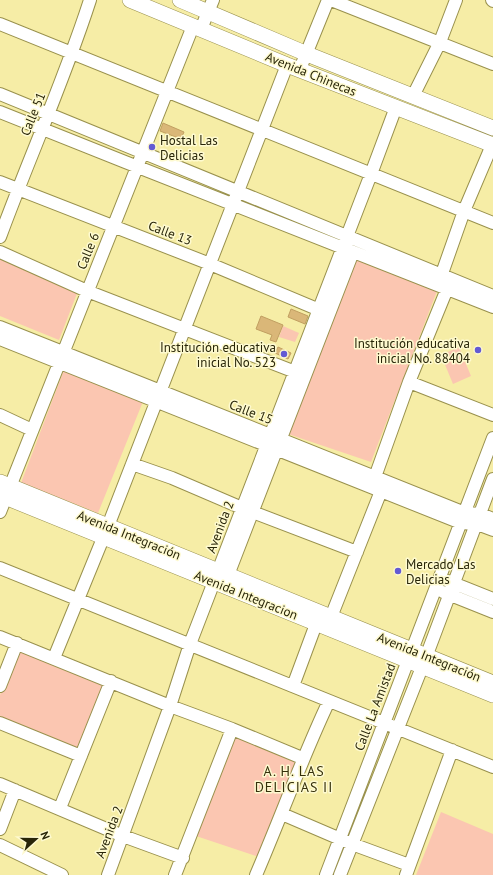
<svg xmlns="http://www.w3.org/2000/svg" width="493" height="875" font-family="'PT Sans',sans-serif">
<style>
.green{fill:#fbc6b1}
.building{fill:#dab778;stroke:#c19f61}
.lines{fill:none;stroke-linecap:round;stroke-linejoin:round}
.minor-casing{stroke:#99914d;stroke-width:14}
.major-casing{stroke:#99914d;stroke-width:16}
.minor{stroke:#fff;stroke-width:12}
.major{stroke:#fff;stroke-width:15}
.poi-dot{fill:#635ad3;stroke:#fefad0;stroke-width:1.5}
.labels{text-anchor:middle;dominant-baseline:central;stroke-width:3;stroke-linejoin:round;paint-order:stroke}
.street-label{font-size:13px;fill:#282508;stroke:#fefad0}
.poi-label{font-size:13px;fill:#282508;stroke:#fefad0;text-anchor:start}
.neighbourhood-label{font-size:14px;letter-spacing:1px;fill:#35300b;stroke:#fefad0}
</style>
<rect width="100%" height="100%" fill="#f6eda6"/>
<path class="green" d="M358,256L439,286L371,462L288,434Z
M0,257L78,291L59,340L0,316Z
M283,326L299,333L295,342L279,337Z
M459,347L471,376L453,384L441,355Z
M65,367L144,399L98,513L21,483Z
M19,647L107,683L79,750L0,719V695Z
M235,734L297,760L259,857L196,836Z
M441,812L493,834V875H416Z"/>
<path class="building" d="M163,123L184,132L181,139L160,131Z
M291,309L308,316L305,324L288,317Z
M261,316L283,325L276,342L270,340L272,335L256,329Z
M278,347L291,353L288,359L275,353Z"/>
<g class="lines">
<defs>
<path id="minor" d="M331,0L493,64
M492,0L493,1
M0,24L493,223
M201,29L213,0
M300,69L328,0
M0,94L493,296
M413,96L440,42L456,0
M0,112C164,178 329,242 493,307
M0,182L210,264L329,314
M0,237C29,158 64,81 90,0
M0,252L87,291L303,375
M439,282L464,211L492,145
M0,327C155,389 310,450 465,513L481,514L493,519
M0,339L461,523L477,524L493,530
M409,382L493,415
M0,415L32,430
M132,464L172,478L242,508L357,552
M0,512L193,26
M0,568L493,767
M228,575L353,252
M448,581L493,599
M443,592L493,612
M331,617L381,491L375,477L409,382L447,289
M0,637L170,706L232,729L302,758
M54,658L108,526L287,65
M0,686L17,643
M293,686L319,616
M0,723L81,756
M0,784L123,836L183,858
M60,808L111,681
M282,814L352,844L409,865
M0,829L15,790
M0,845L62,875
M108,875L170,706L190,644L371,174L396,107
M175,875L232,729
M256,875C281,817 302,758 329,701
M326,875L493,438
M340,875L426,657L493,479
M406,875L452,750"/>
<path id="major" d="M130,0L287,65L493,145
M180,0L307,54L493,128
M0,482L493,683
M0,495L493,695"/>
</defs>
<use href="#minor" class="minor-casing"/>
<use href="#major" class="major-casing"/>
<use href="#minor" class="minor"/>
<use href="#major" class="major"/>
</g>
<g class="poi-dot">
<circle cx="152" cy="147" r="4"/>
<circle cx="478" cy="350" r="4"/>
<circle cx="284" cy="354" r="4"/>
<circle cx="398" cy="571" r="4"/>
</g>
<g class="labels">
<g class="street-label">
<text transform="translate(311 74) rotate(22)">Avenida Chinecas</text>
<text transform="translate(33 114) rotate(-68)">Calle 51</text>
<text transform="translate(170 233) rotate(21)">Calle 13</text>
<text transform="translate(88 251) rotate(-68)">Calle 6</text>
<text transform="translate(251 412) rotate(21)">Calle 15</text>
<text transform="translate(220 527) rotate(-69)">Avenida 2</text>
<text transform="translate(129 535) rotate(22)">Avenida Integración</text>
<text transform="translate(246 595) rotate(22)">Avenida Integracion</text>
<text transform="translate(429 657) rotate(22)">Avenida Integración</text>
<text transform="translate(375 707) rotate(-69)">Calle La Amistad</text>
<text transform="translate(109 832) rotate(-69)">Avenida 2</text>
</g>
<g class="poi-label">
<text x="160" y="140">Hostal Las<tspan x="160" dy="15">Delicias</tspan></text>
<text x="470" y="343" text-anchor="end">Institución educativa<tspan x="470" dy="15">inicial No. 88404</tspan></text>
<text x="276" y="347" text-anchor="end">Institución educativa<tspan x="276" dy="15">inicial No. 523</tspan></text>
<text x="406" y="564">Mercado Las<tspan x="406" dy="15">Delicias</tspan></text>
</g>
<g class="neighbourhood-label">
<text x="294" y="771">A. H. LAS<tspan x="294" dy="16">DELICIAS II</tspan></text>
</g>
</g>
<g transform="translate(36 839) rotate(69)" stroke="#fefad0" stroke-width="3" paint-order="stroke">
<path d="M0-3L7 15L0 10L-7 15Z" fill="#282508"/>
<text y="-6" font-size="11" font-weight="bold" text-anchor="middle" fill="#282508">N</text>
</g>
</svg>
